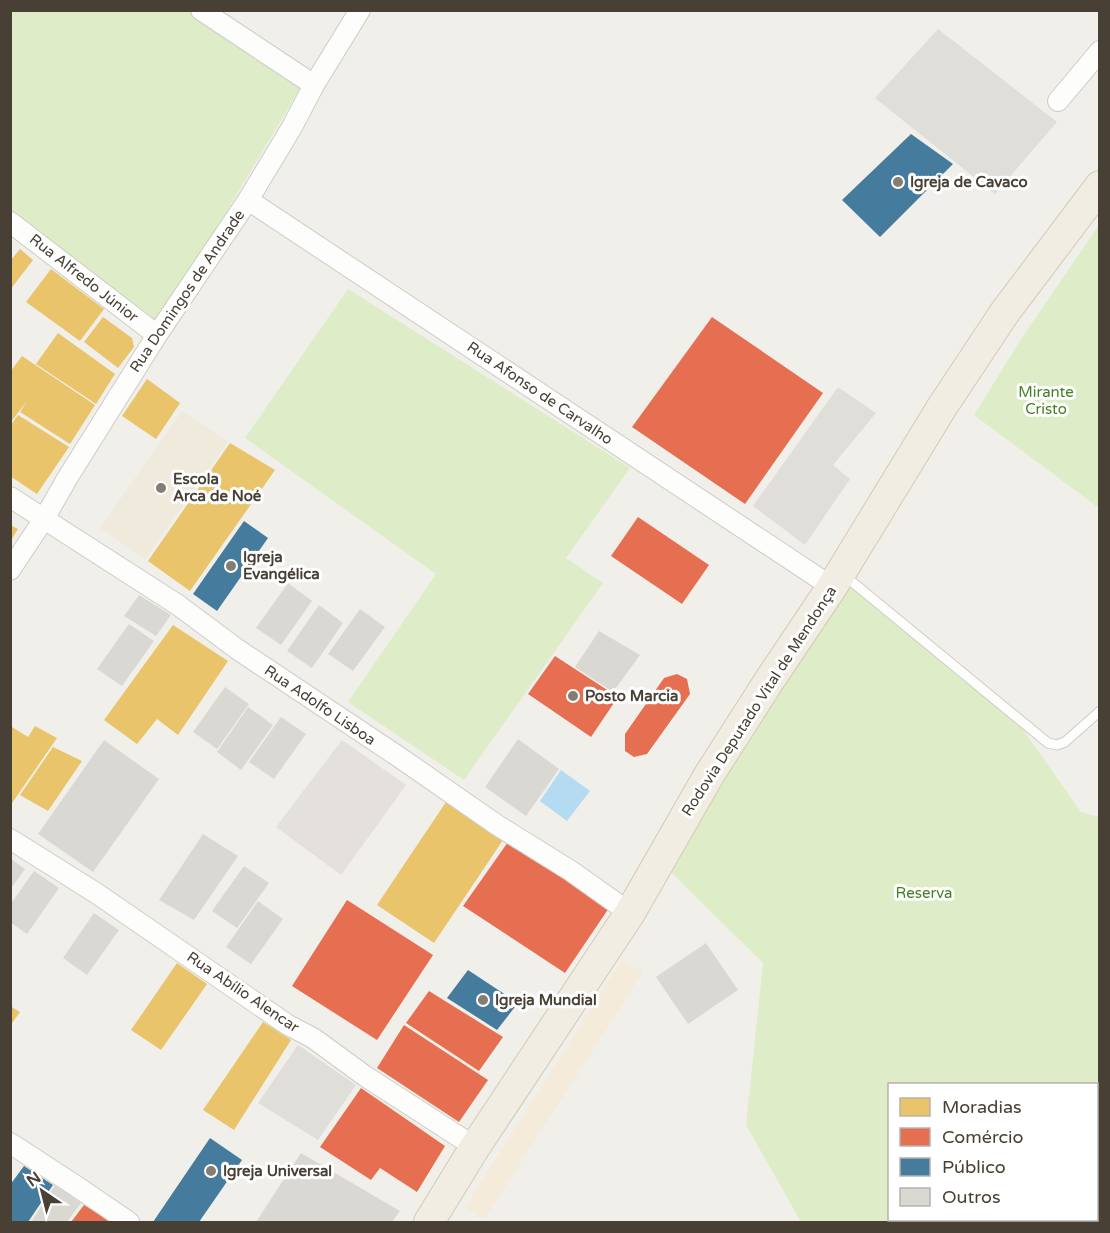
<svg xmlns="http://www.w3.org/2000/svg" width="1110" height="1233" font-family="'Varela Round',sans-serif">
<style>
.commercial{fill:#f4ebdb}
.industrial{fill:#e4e0db}
.education{fill:#efeadb}
.green{fill:#deedc7;fill-rule:evenodd}
.parking{fill:#e0ded8}
.water{fill:#b5dbf3}
.homes{fill:#e9c46a}
.shops{fill:#e76f51}
.public{fill:#457b9d}
.building{fill:#dad8d2}
.lines{fill:none;stroke-linecap:round;stroke-linejoin:round}
.service-casing{stroke:#cfccc7;stroke-width:11}
.minor-casing{stroke:#cfccc7;stroke-width:22}
.primary-casing{stroke:#d4cbb5;stroke-width:32}
.service{stroke:#fdfdfc;stroke-width:9}
.minor{stroke:#fdfdfc;stroke-width:20}
.primary{stroke:#f1ede3;stroke-width:30}
.poi-dot{fill:#837d74;stroke:#fff;stroke-width:2}
.labels{text-anchor:middle;dominant-baseline:central;stroke-width:6;stroke-linejoin:round;paint-order:stroke}
.poi-label{font-size:15px;font-weight:bold;fill:#484034;stroke:#fff;text-anchor:start}
.street-label{font-size:15px;fill:#484034;stroke:#fff}
.park-label{font-size:15px;fill:#457f22;stroke:#fff}
</style>
<rect width="100%" height="100%" fill="#f0efea"/>
<path class="commercial" d="M622,960L643,972L484,1220L465,1207Z"/>
<path class="industrial" d="M342,740L406,785L341,875L276,827Z"/>
<path class="education" d="M182,411L228,442L145,559L100,528Z"/>
<path class="green" d="M10,11H194L304,82L159,324L11,212Z
M1099,225V508L974,415L1023,336Z
M348,289L630,468L566,558L603,583L464,780L348,702L436,574L245,438Z
M849,586L890,618L1003,701L1081,812L1099,817V1222H801L746,1125L763,963L666,867ZM890,1084H1096V1220H890Z"/>
<path class="parking" d="M938,29L1057,122L995,194L875,98Z
M838,387L876,413L833,465L850,479L805,545L753,506Z
M298,1045L356,1085L318,1140L258,1103Z"/>
<path class="water" d="M561,770L590,791L567,821L540,801Z"/>
<path class="homes" d="M20,249L33,260L10,290V261Z
M51,269L104,309L80,341L26,302Z
M103,317L132,338L134,347L118,368L84,342Z
M58,333L115,374L96,404L36,364Z
M22,356L95,405L70,444L20,412L27,401L10,423V372Z
M147,379L180,403L156,439L122,416Z
M18,415L69,447L37,494L10,476V426Z
M230,443L275,470L190,591L148,561Z
M10,525L18,529L10,542Z
M173,625L228,661L178,735L157,719L137,744L104,720Z
M35,726L57,738L10,806V729L12,727L28,737Z
M53,747L82,761L48,811L20,795Z
M446,802L503,840L434,943L377,905Z
M177,963L207,984L161,1050L131,1030Z
M10,1006L20,1012L10,1026Z
M263,1022L291,1040L234,1130L203,1110Z"/>
<path class="shops" d="M712,317L823,393L745,504L632,427Z
M638,517L709,565L682,604L611,556Z
M555,656L618,697L591,737L528,694Z
M677,674L687,679L690,694L647,754L634,757L625,751V734L664,678Z
M508,842L609,908L565,973L463,906Z
M347,900L433,955L377,1040L292,986Z
M429,991L503,1037L479,1071L406,1023Z
M404,1025L488,1080L459,1122L377,1068Z
M361,1088L445,1146L417,1192L380,1168L371,1180L320,1147Z
M84,1205L97,1213L110,1222H71Z"/>
<path class="public" d="M911,134L953,164L880,237L842,200Z
M244,521L268,538L217,611L193,594Z
M468,970L518,1003L497,1030L447,998Z
M210,1138L242,1160L199,1222H153Z
M24,1166L53,1185L28,1222H10V1185Z"/>
<path class="building" d="M288,583L312,601L281,645L256,628Z
M139,595L171,615L156,636L124,616Z
M319,605L343,623L312,668L287,651Z
M360,609L385,627L353,671L328,654Z
M129,624L154,641L122,686L97,669Z
M599,631L640,655L613,692L575,667Z
M225,687L249,704L217,749L193,732Z
M248,707L273,725L241,770L217,752Z
M281,717L306,734L274,779L249,762Z
M518,739L559,769L526,816L485,787Z
M104,740L159,779L93,872L38,834Z
M203,834L238,856L194,920L159,900Z
M10,858L25,869L10,890Z
M244,866L269,883L237,928L212,911Z
M34,871L59,888L27,934L10,922V905Z
M258,901L283,919L251,964L226,947Z
M94,913L119,930L87,975L63,958Z
M706,943L738,990L688,1024L656,977Z
M301,1153L400,1211L392,1222H256Z
M55,1185L81,1203L67,1222H31Z"/>
<g class="lines">
<defs>
<path id="service" d="M845,576L1048,743L1057,745L1065,742L1100,711"/>
<path id="minor" d="M201,10L314,85
M1058,101L1100,51
M248,200L832,587
M10,222L157,335
M10,497L178,605L237,649L399,757L497,825L571,871L630,913
M10,570L44,519L68,477L157,335L248,200L292,127L314,85L360,10
M10,839L96,893L288,1025L313,1038L365,1076L475,1147
M10,1143L76,1186L129,1222"/>
<path id="primary" d="M429,1222L475,1147L630,913L709,775L769,681L832,587L942,407L1005,312L1100,186"/>
</defs>
<use href="#service" class="service-casing"/>
<use href="#minor" class="minor-casing"/>
<use href="#primary" class="primary-casing"/>
<use href="#service" class="service"/>
<use href="#minor" class="minor"/>
<use href="#primary" class="primary"/>
</g>
<g class="poi-dot">
<circle cx="898" cy="182" r="6"/>
<circle cx="161" cy="488" r="6"/>
<circle cx="231" cy="566" r="6"/>
<circle cx="573" cy="696" r="6"/>
<circle cx="483" cy="1000" r="6"/>
<circle cx="211" cy="1171" r="6"/>
</g>
<g class="labels">
<g class="poi-label">
<text x="910" y="182">Igreja de Cavaco</text>
<text x="173" y="479">Escola<tspan x="173" dy="17">Arca de Noé</tspan></text>
<text x="243" y="557">Igreja<tspan x="243" dy="17">Evangélica</tspan></text>
<text x="585" y="696">Posto Marcia</text>
<text x="495" y="1000">Igreja Mundial</text>
<text x="223" y="1171">Igreja Universal</text>
</g>
<g class="street-label">
<text transform="translate(84 278) rotate(38)">Rua Alfredo Júnior</text>
<text transform="translate(187 291) rotate(-56)">Rua Domingos de Andrade</text>
<text transform="translate(540 393) rotate(34)">Rua Afonso de Carvalho</text>
<text transform="translate(759 701) rotate(-57)">Rodovia Deputado Vital de Mendonça</text>
<text transform="translate(320 705) rotate(34)">Rua Adolfo Lisboa</text>
<text transform="translate(243 992) rotate(34)">Rua Abílio Alencar</text>
</g>
<g class="park-label">
<text x="1046" y="392">Mirante<tspan x="1046" dy="17">Cristo</tspan></text>
<text x="924" y="893">Reserva</text>
</g>
</g>
<rect width="1110" height="1233" fill="none" stroke="#484034" stroke-width="24"/>
<rect x="888" y="1083" width="210" height="138" fill="#ffffff" stroke="#b6b3ae" stroke-width="1.5"/>
<rect x="900" y="1098" width="30" height="18" fill="#e9c46a" stroke="#b6b3ae" stroke-width="1.5"/>
<text x="942" y="1113" font-size="18" fill="#484034">Moradias</text>
<rect x="900" y="1128" width="30" height="18" fill="#e76f51" stroke="#b6b3ae" stroke-width="1.5"/>
<text x="942" y="1143" font-size="18" fill="#484034">Comércio</text>
<rect x="900" y="1158" width="30" height="18" fill="#457b9d" stroke="#b6b3ae" stroke-width="1.5"/>
<text x="942" y="1173" font-size="18" fill="#484034">Público</text>
<rect x="900" y="1188" width="30" height="18" fill="#dad8d2" stroke="#b6b3ae" stroke-width="1.5"/>
<text x="942" y="1203" font-size="18" fill="#484034">Outros</text>
<g transform="translate(42 1191) rotate(325)" stroke="#ffffff" stroke-width="4.5" paint-order="stroke">
<path d="M0-4.5L10 22L0 15L-10 22Z" fill="#484034"/>
<text y="-9" font-size="16" font-weight="bold" text-anchor="middle" fill="#484034">N</text>
</g>
</svg>
